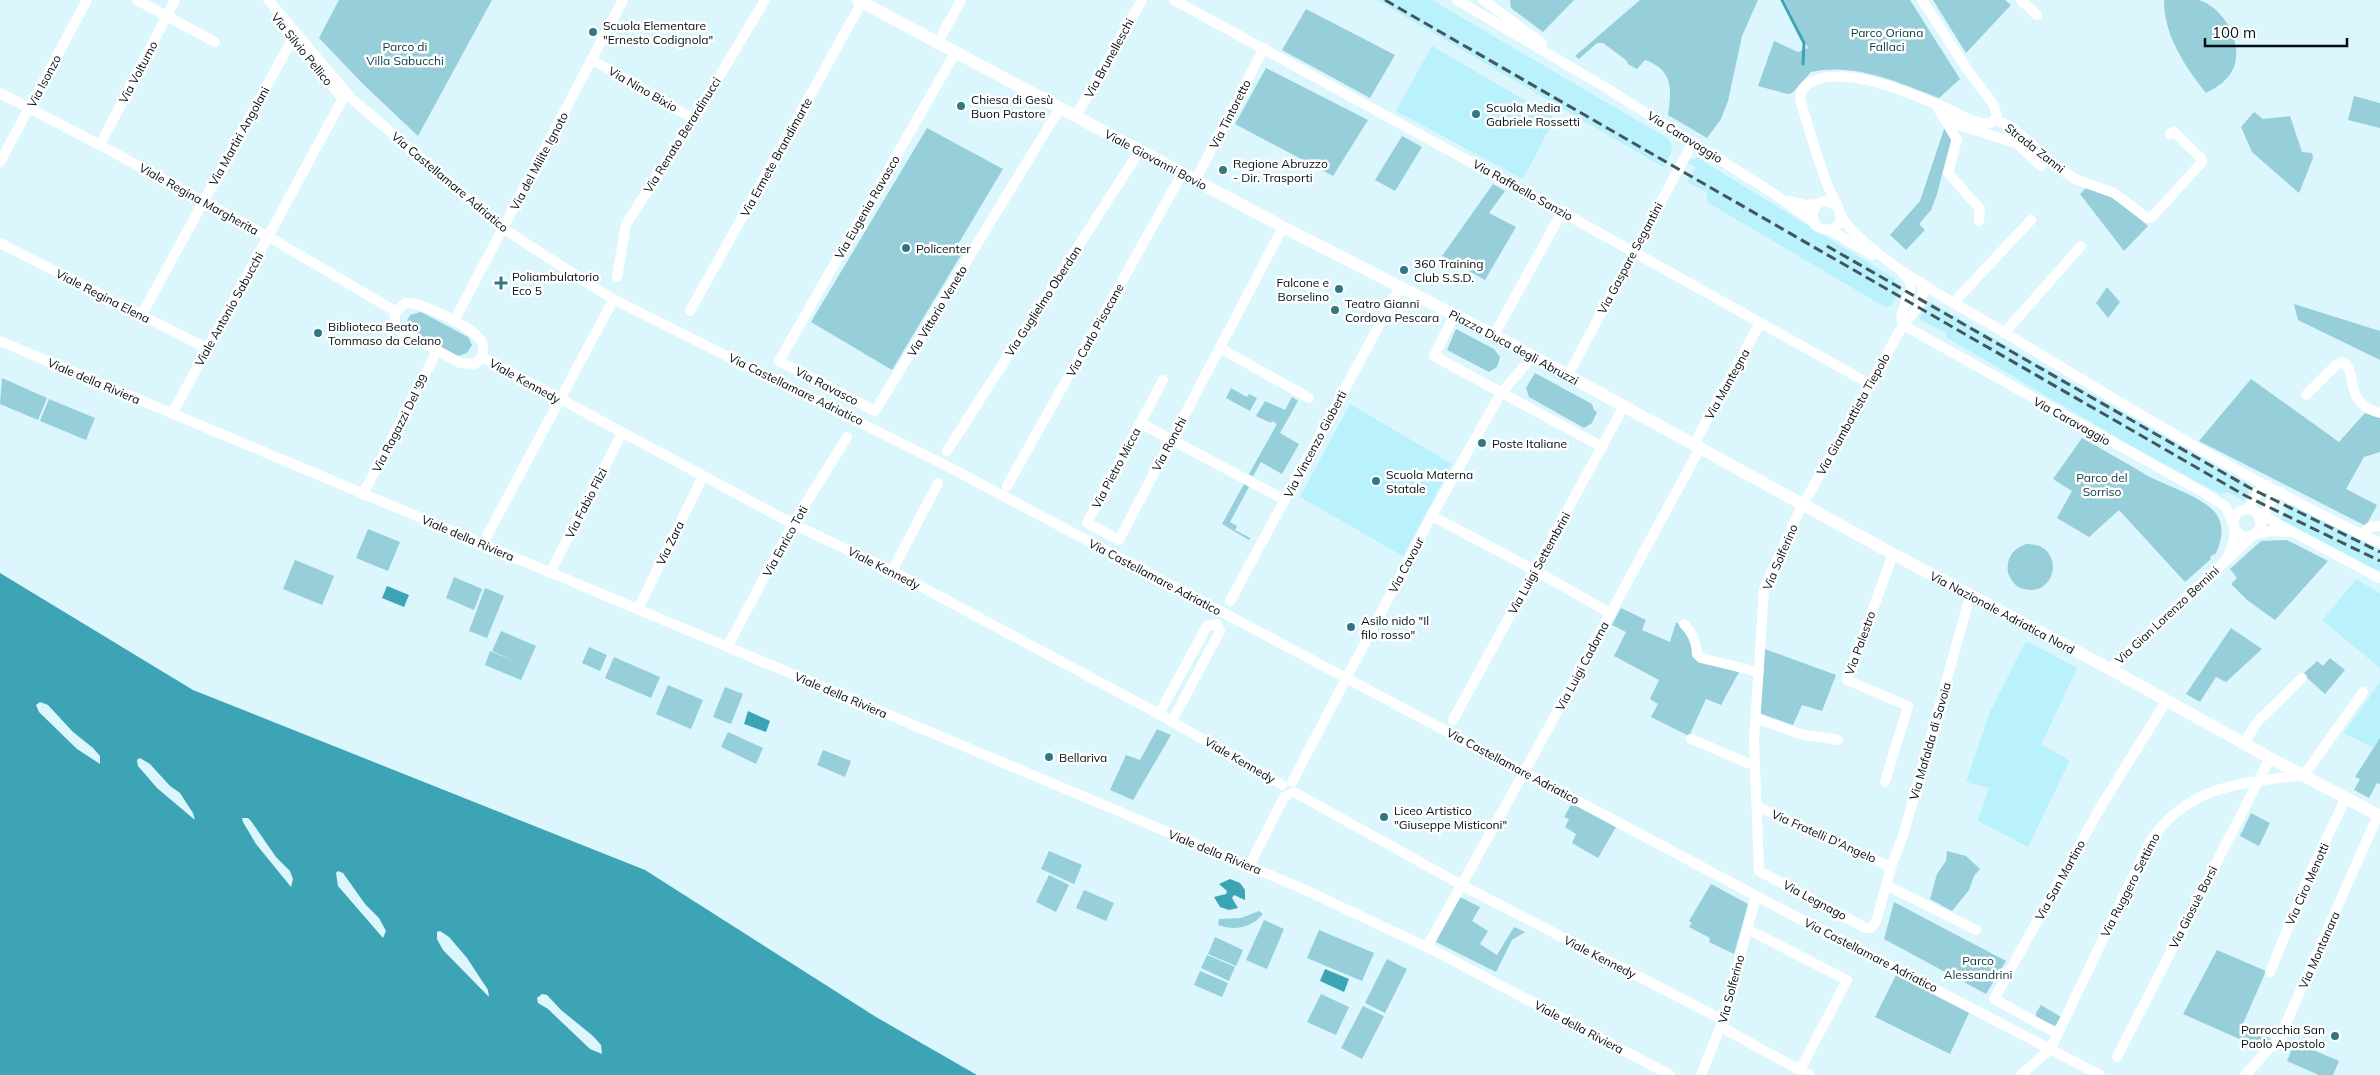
<svg xmlns="http://www.w3.org/2000/svg" width="2380" height="1075" font-family="Mulish,sans-serif">
<style>
.built{fill:#b9f1fc}
.green{fill:#96ced9}
.water{fill:#3da4b5}
.pier{fill:#dbf6fc}
.lines{fill:none;stroke-linecap:round;stroke-linejoin:round}
.stream{stroke:#3da4b5;stroke-width:3}
.minor{stroke:#fff;stroke-width:10}
.major{stroke:#fff;stroke-width:12}
.rail{stroke:#44565a;stroke-width:3;stroke-dasharray:10 5;stroke-linecap:butt}
.poi-dot{fill:#307783;stroke:#fefefe;stroke-width:2}
.labels{text-anchor:middle;dominant-baseline:central;stroke-width:5;stroke-linejoin:round;paint-order:stroke}
.poi-label{font-size:12px;fill:#021013;stroke:#fefefe;text-anchor:start}
.park-label{font-size:12px;fill:#0a3a42;stroke:#fefefe}
.street-label{font-size:12px;fill:#021013;stroke:#fefefe}
</style>
<rect width="100%" height="100%" fill="#dbf6fc"/>
<path class="built" d="M1377,0H1432L1667,138L1672,145L1671,153L1663,167Z
M1432,46L1555,118L1523,179L1396,111Z
M1698,158L1895,279L1894,281L1902,286L1891,306L1885,307L1707,202V192L1687,182L1696,167L1687,162L1690,160Z
M1929,301L2251,486L2244,501L2228,492L2220,494L2132,446L1946,337L1947,333L1919,319Z
M1350,404L1452,464L1403,556L1300,497Z
M2291,503L2380,550V572L2332,550L2280,520Z
M2357,579L2380,594V668L2322,620Z
M2026,641L2077,668L2041,745L2066,758L2069,762L2028,847L1978,821L1989,788L1966,782L1990,712Z
M2380,682V738L2374,748L2344,733Z"/>
<path class="green" d="M339,0H492L418,136L363,84L319,38Z
M1510,0H1574L1543,32L1511,8Z
M1640,0H1758L1742,36L1728,101L1721,119L1707,138L1668,115C1672,88 1673,70 1645,60L1637,69L1628,64L1626,60L1603,43H1597L1579,59L1575,56Z
M1784,0H1910L1960,79L1939,98C1900,83 1855,62 1811,72L1792,93L1787,94L1758,86L1774,41L1798,52L1808,48Z
M1933,0H2005L2011,5L1966,53Z
M2164,0C2175,0 2189,0 2199,0C2224,8 2243,42 2234,67C2229,80 2217,87 2206,93C2185,66 2164,36 2164,0Z
M1306,9L1395,55L1370,98L1282,50Z
M1266,68L1368,120L1333,176L1235,124Z
M2354,96L2380,103V128L2348,120Z
M2254,112L2263,119L2290,116L2302,152L2312,153L2313,158L2299,193L2252,152L2241,127Z
M1945,126L1951,140L1937,194L1931,210L1919,224L1925,230L1906,250L1890,235L1920,201Z
M927,128L1003,169L954,251L961,255L892,370L811,322Z
M1402,136L1422,147L1395,191L1375,180Z
M1493,184L1505,191L1489,213L1516,227L1485,280L1442,256Z
M2087,187L2118,200L2148,226L2124,251L2080,194Z
M2107,287L2120,302L2108,318L2096,303Z
M2294,304L2380,331V360L2298,320Z
M421,312L468,337L472,345L467,353L458,356L408,330L406,323L410,315Z
M1456,329L1494,349L1500,357L1497,367L1489,372L1447,350Z
M1535,373L1592,404L1594,410L1597,412L1592,423L1584,428L1529,397L1526,388Z
M2,378L47,398L38,420L0,404Z
M2251,379L2339,442L2365,413L2380,418V452L2364,457L2346,489L2377,505L2366,526L2199,441Z
M1231,388L1247,397L1249,394L1257,398L1250,411L1226,398Z
M1292,397L1298,401L1280,433L1299,444L1282,474L1261,462L1253,476L1249,474L1277,424L1272,421L1271,423L1256,416L1265,401L1285,410Z
M49,399L95,418L86,440L40,421Z
M2082,438C2104,450 2126,463 2148,476C2167,486 2206,498 2217,515C2225,527 2221,544 2215,555L2214,554L2210,557L2211,559L2185,582L2119,510L2089,537L2057,518L2072,491L2053,479Z
M1244,484L1249,487L1230,522L1237,526L1235,530L1250,538L1249,540L1222,524Z
M368,529L400,542L388,571L356,558Z
M2287,540L2328,561L2275,620L2247,600L2231,584L2237,578L2230,569L2261,541Z
M2026,544C2066,542 2058,598 2024,589C2015,587 2011,580 2008,573C2006,559 2012,549 2026,544Z
M295,560L334,576L322,605L283,589Z
M454,577L482,589L474,610L446,598Z
M485,588L504,596L487,638L469,631Z
M1621,608L1646,620L1642,630L1670,642L1676,622L1684,628L1694,650L1739,672L1721,705L1706,699L1689,736L1651,717L1658,704L1650,699L1659,680L1614,656L1626,632L1612,625Z
M2231,628L2262,649L2226,682L2216,677L2200,702L2186,694Z
M501,631L536,646L521,680L485,665L490,651L516,662L492,651Z
M589,647L607,655L600,671L582,663Z
M1765,649L1836,675L1822,711L1802,705L1793,725L1759,713Z
M614,657L660,677L651,698L605,678Z
M2330,658L2345,670L2325,694L2303,674L2317,661L2323,666Z
M668,685L703,700L691,729L656,714Z
M725,687L743,694L731,724L713,717Z
M1157,729L1171,735L1133,800L1110,790L1126,755L1140,760Z
M728,732L763,748L756,764L721,747Z
M2380,738V784L2377,783L2369,798L2354,790L2360,779L2355,777Z
M823,750L851,761L845,777L817,765Z
M1572,803L1616,827L1598,858L1572,843L1576,834L1565,827L1569,819L1564,817Z
M2251,813L2270,823L2259,846L2240,836Z
M1049,851L1082,865L1074,884L1041,869Z
M1947,851L1966,856L1980,869L1974,876L1969,890L1952,911L1930,899L1937,874L1946,861Z
M1049,875L1069,885L1056,912L1036,902Z
M1711,884L1748,904L1734,954L1709,942L1710,938L1689,927L1692,923L1689,921Z
M1084,890L1114,903L1106,921L1076,908Z
M1458,896L1480,907L1472,921L1488,931L1480,944L1497,955L1514,927L1525,932L1512,940L1496,972L1434,941Z
M1894,902L2006,961L1986,994L1884,939Z
M1259,911L1263,914C1251,928 1235,931 1218,925L1219,919L1241,918Z
M1264,920L1284,929L1267,969L1246,960Z
M1319,930L1374,953L1362,981L1307,958Z
M1215,937L1243,950L1236,966L1208,954Z
M2217,950L2266,971L2242,1026L2273,1040L2262,1049L2183,1014Z
M1207,955L1235,967L1229,981L1201,968Z
M1387,959L1407,969L1385,1013L1365,1003Z
M1200,971L1228,983L1222,997L1194,985Z
M1896,975L1969,1013L1950,1054L1875,1017Z
M1321,994L1349,1007L1336,1035L1307,1022Z
M2041,1005L2061,1017L2055,1026L2036,1018V1013Z
M1363,1006L1384,1016L1362,1059L1341,1048Z
M2295,1042L2339,1061L2333,1075H2319L2287,1061Z"/>
<path class="water" d="M0,573L193,690L645,870L876,1017L977,1075H0Z
M387,586L409,595L404,607L382,598Z
M748,711L770,721L766,732L744,724Z
M1230,879L1240,883L1245,890V900L1234,895L1232,898L1238,908L1229,910L1220,907L1214,897L1226,894L1227,891L1219,884Z
M1325,969L1349,979L1344,992L1320,981Z"/>
<path class="pier" d="M40,702L48,705L73,732L93,748L100,756V764L77,749L39,712L36,705Z
M140,758L150,764L170,786L180,793L193,813L195,820L157,788L138,766L137,760Z
M242,818H248L251,821L276,857L290,871L293,879L291,887L256,844L243,822Z
M338,871L343,873L365,904L379,918L386,931L383,938L338,886L336,873Z
M440,931L449,937L467,958L488,990L489,997L443,950L437,939V932Z
M542,994L547,995L561,1010L593,1036L601,1045L602,1054L590,1049L548,1009L538,1003L537,998Z"/>
<g class="lines">
<path class="stream" d="M1782,0L1804,43L1803,64"/>
<path class="minor" d="M137,0L215,42
M268,0L352,99L504,229L611,298L947,466L1781,909L2100,1075
M1174,0L1562,212L1870,384
M1457,0L1608,89L1776,195L1812,221
M1483,0L1542,43
M2021,0L2037,15
M937,44L961,0
M955,53L779,361L875,411L1060,108
M593,60L694,119
M0,93L100,145L269,237L395,311
M1936,105L1957,140L1948,173L1980,209L1979,221
M1076,116L1142,0
M1946,118L1952,123L2016,143L2041,166
M1996,120L2012,127L2054,165L2075,179L2114,193L2147,218L2152,217L2202,162L2201,158L2174,132L2170,134
M100,145L175,0
M0,162L87,0
M1195,181L1264,48
M1788,201L1806,205L1817,204
M1836,205L1824,201L1817,204L1812,212L1815,225C1825,234 1844,229 1840,213C1838,202 1829,192 1826,181C1816,154 1808,126 1800,99C1800,89 1807,83 1816,80C1853,67 1912,94 1948,109C1961,115 1976,125 1991,123L1997,117L1994,105L1969,72L1922,0
M1841,216C1867,257 1953,302 1997,328C2122,404 2247,481 2380,543
M1830,230L1872,255
M0,243L206,348
M1904,275C1923,288 1895,307 1903,325L2206,494L2226,507L2233,524
M617,277L626,224L694,119L765,0
M1921,282C1928,298 1913,314 1903,325L1798,514L1764,589L1754,741L1759,871L1866,928H1871L1876,922L1891,867L1904,833L1970,596
M1954,302L2031,220
M406,303C420,301 476,329 482,342C484,347 483,352 482,357L475,364L460,363L401,331L395,322V312Z
M690,311L862,2
M1455,314L1434,356L1602,447
M141,316L294,36
M454,321L623,0
M2004,333L2081,246
M1494,335L1562,212
M0,341L1301,888L1437,952L1670,1075
M1220,348L1309,398
M482,357L793,524L892,571L1159,714L1282,785
M1568,375L1693,142
M1163,380L1087,523L1119,540L1283,227
M2306,395L2336,365L2342,362C2360,371 2341,403 2380,413
M172,414L341,102L342,98L332,86
M1140,423L1285,500
M1694,444L1760,323
M947,451L1140,150
M1007,486L1182,174
M363,494L437,351
M2246,509C2256,503 2255,488 2268,485
M2258,514L2261,525L2256,534L2247,537C2227,533 2230,508 2250,509L2380,578
M1432,516L1536,571L1610,613
M2262,521L2273,496L2281,492
M2256,534L2272,531L2290,532
M2362,534L2370,527L2380,526
M482,545L610,306
M2227,558L2233,543L2235,530
M892,571L938,483
M550,573L622,433
M1230,601L1400,287
M638,609L703,476
M1684,624C1693,634 1696,641 1697,654L1701,658L1759,672
M727,647L793,524L847,437
M2110,669L2252,536
M1159,714L1207,626L1217,624L1220,631L1172,721
M1756,718L1800,734L1838,740
M1453,720L1624,406
M1691,739L1755,766
M2244,743L2258,721L2302,678
M1292,782L1432,515L1501,393L1533,356
M1885,782L1908,706L1847,680L1893,554
M1294,792L1467,888L1723,1020
M1756,806L1891,867
M1249,866L1284,797L1288,795
M1886,885L1976,930
M1747,929L1847,980L1800,1070
M1427,947L1532,758L1700,448
M2270,972L2311,871L2346,798
M1721,1027L1809,1075
M2058,1034L1994,999L2100,808L2167,700
M2117,1057L2270,758
M1701,1075L1723,1020L1755,900
M2021,1075L2051,1048L2149,843C2187,785 2241,783 2304,775L2363,692
M2245,1075L2280,1037L2378,815"/>
<path class="major" id="s1" d="M858,0L1283,227L1494,335L1893,554L2110,669L2270,758L2380,816"/>
<path class="rail" d="M1385,0L2246,496L2380,561
M1827,246L2250,488L2380,552"/>
</g>
<g class="poi-dot">
<circle cx="593" cy="32" r="5"/>
<circle cx="961" cy="106" r="5"/>
<circle cx="1476" cy="114" r="5"/>
<circle cx="1223" cy="170" r="5"/>
<circle cx="906" cy="248" r="5"/>
<circle cx="1404" cy="270" r="5"/>
<path d="M498.5 275.5h5v5h5v5h-5v5h-5v-5h-5v-5h5z"/>
<circle cx="1339" cy="289" r="5"/>
<circle cx="1335" cy="310" r="5"/>
<circle cx="318" cy="333" r="5"/>
<circle cx="1482" cy="443" r="5"/>
<circle cx="1376" cy="481" r="5"/>
<circle cx="1351" cy="627" r="5"/>
<circle cx="1049" cy="757" r="5"/>
<circle cx="1384" cy="817" r="5"/>
<circle cx="2335" cy="1036" r="5"/>
</g>
<g class="labels">
<g class="poi-label">
<text x="603" y="25">Scuola Elementare<tspan x="603" dy="14">"Ernesto Codignola"</tspan></text>
<text x="971" y="99">Chiesa di Gesù<tspan x="971" dy="14">Buon Pastore</tspan></text>
<text x="1486" y="107">Scuola Media<tspan x="1486" dy="14">Gabriele Rossetti</tspan></text>
<text x="1233" y="163">Regione Abruzzo<tspan x="1233" dy="14">- Dir. Trasporti</tspan></text>
<text x="916" y="248">Policenter</text>
<text x="1414" y="263">360 Training<tspan x="1414" dy="14">Club S.S.D.</tspan></text>
<text x="512" y="276">Poliambulatorio<tspan x="512" dy="14">Eco 5</tspan></text>
<text x="1329" y="282" text-anchor="end">Falcone e<tspan x="1329" dy="14">Borselino</tspan></text>
<text x="1345" y="303">Teatro Gianni<tspan x="1345" dy="14">Cordova Pescara</tspan></text>
<text x="328" y="326">Biblioteca Beato<tspan x="328" dy="14">Tommaso da Celano</tspan></text>
<text x="1492" y="443">Poste Italiane</text>
<text x="1386" y="474">Scuola Materna<tspan x="1386" dy="14">Statale</tspan></text>
<text x="1361" y="620">Asilo nido "Il<tspan x="1361" dy="14">filo rosso"</tspan></text>
<text x="1059" y="757">Bellariva</text>
<text x="1394" y="810">Liceo Artistico<tspan x="1394" dy="14">"Giuseppe Misticoni"</tspan></text>
<text x="2325" y="1029" text-anchor="end">Parrocchia San<tspan x="2325" dy="14">Paolo Apostolo</tspan></text>
</g>
<g class="park-label">
<text x="1887" y="32">Parco Oriana<tspan x="1887" dy="14">Fallaci</tspan></text>
<text x="405" y="46">Parco di<tspan x="405" dy="14">Villa Sabucchi</tspan></text>
<text x="2102" y="477">Parco del<tspan x="2102" dy="14">Sorriso</tspan></text>
<text x="1978" y="960">Parco<tspan x="1978" dy="14">Alessandrini</tspan></text>
</g>
<g class="street-label">
<text transform="translate(302 49) rotate(51)">Via Silvio Pellico</text>
<text transform="translate(1109 58) rotate(-61)">Via Brunelleschi</text>
<text transform="translate(138 72) rotate(-62)">Via Volturno</text>
<text transform="translate(44 81) rotate(-62)">Via Isonzo</text>
<text transform="translate(643 89) rotate(30)">Via Nino Bixio</text>
<text transform="translate(1230 114) rotate(-63)">Via Tintoretto</text>
<text transform="translate(682 135) rotate(-58)">Via Renato Berardinucci</text>
<text transform="translate(239 136) rotate(-61)">Via Martiri Angolani</text>
<text transform="translate(1685 137) rotate(32)">Via Caravaggio</text>
<text transform="translate(2035 148) rotate(38)">Strada Zanni</text>
<text transform="translate(776 157) rotate(-61)">Via Ermete Brandimarte</text>
<text stroke="none"><textPath href="#s1" startOffset="338">Viale Giovanni Bovio</textPath></text>
<text transform="translate(539 161) rotate(-62)">Via del Milite Ignoto</text>
<text transform="translate(450 182) rotate(40)">Via Castellamare Adriatico</text>
<text transform="translate(1523 190) rotate(29)">Via Raffaello Sanzio</text>
<text transform="translate(199 199) rotate(29)">Viale Regina Margherita</text>
<text transform="translate(867 207) rotate(-60)">Via Eugenia Ravasco</text>
<text transform="translate(1630 258) rotate(-62)">Via Gaspare Segantini</text>
<text transform="translate(103 296) rotate(27)">Viale Regina Elena</text>
<text transform="translate(1043 301) rotate(-57)">Via Guglielmo Oberdan</text>
<text transform="translate(229 309) rotate(-61)">Viale Antonio Sabucchi</text>
<text transform="translate(937 311) rotate(-59)">Via Vittorio Veneto</text>
<text transform="translate(1095 330) rotate(-61)">Via Carlo Pisacane</text>
<text stroke="none"><textPath href="#s1" startOffset="742">Piazza Duca degli Abruzzi</textPath></text>
<text transform="translate(94 381) rotate(23)">Viale della Riviera</text>
<text transform="translate(525 381) rotate(29)">Viale Kennedy</text>
<text transform="translate(1727 384) rotate(-61)">Via Mantegna</text>
<text transform="translate(827 386) rotate(27)">Via Ravasco</text>
<text transform="translate(796 389) rotate(26)">Via Castellamare Adriatico</text>
<text transform="translate(1853 414) rotate(-61)">Via Giambattista Tiepolo</text>
<text transform="translate(2072 421) rotate(29)">Via Caravaggio</text>
<text transform="translate(400 423) rotate(-63)">Via Ragazzi Del '99</text>
<text transform="translate(1169 444) rotate(-62)">Via Ronchi</text>
<text transform="translate(1315 444) rotate(-62)">Via Vincenzo Gioberti</text>
<text transform="translate(1116 468) rotate(-62)">Via Pietro Micca</text>
<text transform="translate(586 503) rotate(-63)">Via Fabio Filzi</text>
<text transform="translate(468 538) rotate(23)">Viale della Riviera</text>
<text transform="translate(785 541) rotate(-61)">Via Enrico Toti</text>
<text transform="translate(670 543) rotate(-64)">Via Zara</text>
<text transform="translate(1780 557) rotate(-67)">Via Solferino</text>
<text transform="translate(1539 563) rotate(-61)">Via Luigi Settembrini</text>
<text transform="translate(1406 565) rotate(-62)">Via Cavour</text>
<text transform="translate(884 568) rotate(27)">Viale Kennedy</text>
<text transform="translate(1155 577) rotate(28)">Via Castellamare Adriatico</text>
<text stroke="none"><textPath href="#s1" startOffset="1298">Via Nazionale Adriatica Nord</textPath></text>
<text transform="translate(2167 615) rotate(-43)">Via Gian Lorenzo Bernini</text>
<text transform="translate(1860 643) rotate(-70)">Via Palestro</text>
<text transform="translate(1582 666) rotate(-62)">Via Luigi Cadorna</text>
<text transform="translate(841 695) rotate(23)">Viale della Riviera</text>
<text transform="translate(1930 741) rotate(-74)">Via Mafalda di Savoia</text>
<text transform="translate(1240 760) rotate(30)">Viale Kennedy</text>
<text transform="translate(1513 766) rotate(28)">Via Castellamare Adriatico</text>
<text transform="translate(1824 836) rotate(24)">Via Fratelli D'Angelo</text>
<text transform="translate(1215 852) rotate(22)">Viale della Riviera</text>
<text transform="translate(2060 880) rotate(-61)">Via San Martino</text>
<text transform="translate(2307 884) rotate(-66)">Via Ciro Menotti</text>
<text transform="translate(2130 885) rotate(-63)">Via Ruggero Settimo</text>
<text transform="translate(1815 900) rotate(28)">Via Legnago</text>
<text transform="translate(2193 907) rotate(-63)">Via Giosuè Borsi</text>
<text transform="translate(2319 950) rotate(-66)">Via Montanara</text>
<text transform="translate(1871 955) rotate(27)">Via Castellamare Adriatico</text>
<text transform="translate(1600 957) rotate(27)">Viale Kennedy</text>
<text transform="translate(1731 989) rotate(-75)">Via Solferino</text>
<text transform="translate(1579 1027) rotate(28)">Viale della Riviera</text>
</g>
</g>
<path d="M2205 38v8h142v-8" fill="none" stroke="#021013" stroke-width="2.5"/>
<text x="2212" y="38" font-size="15" fill="#021013" stroke="#fefefe" stroke-width="4" paint-order="stroke">100 m</text>
</svg>
